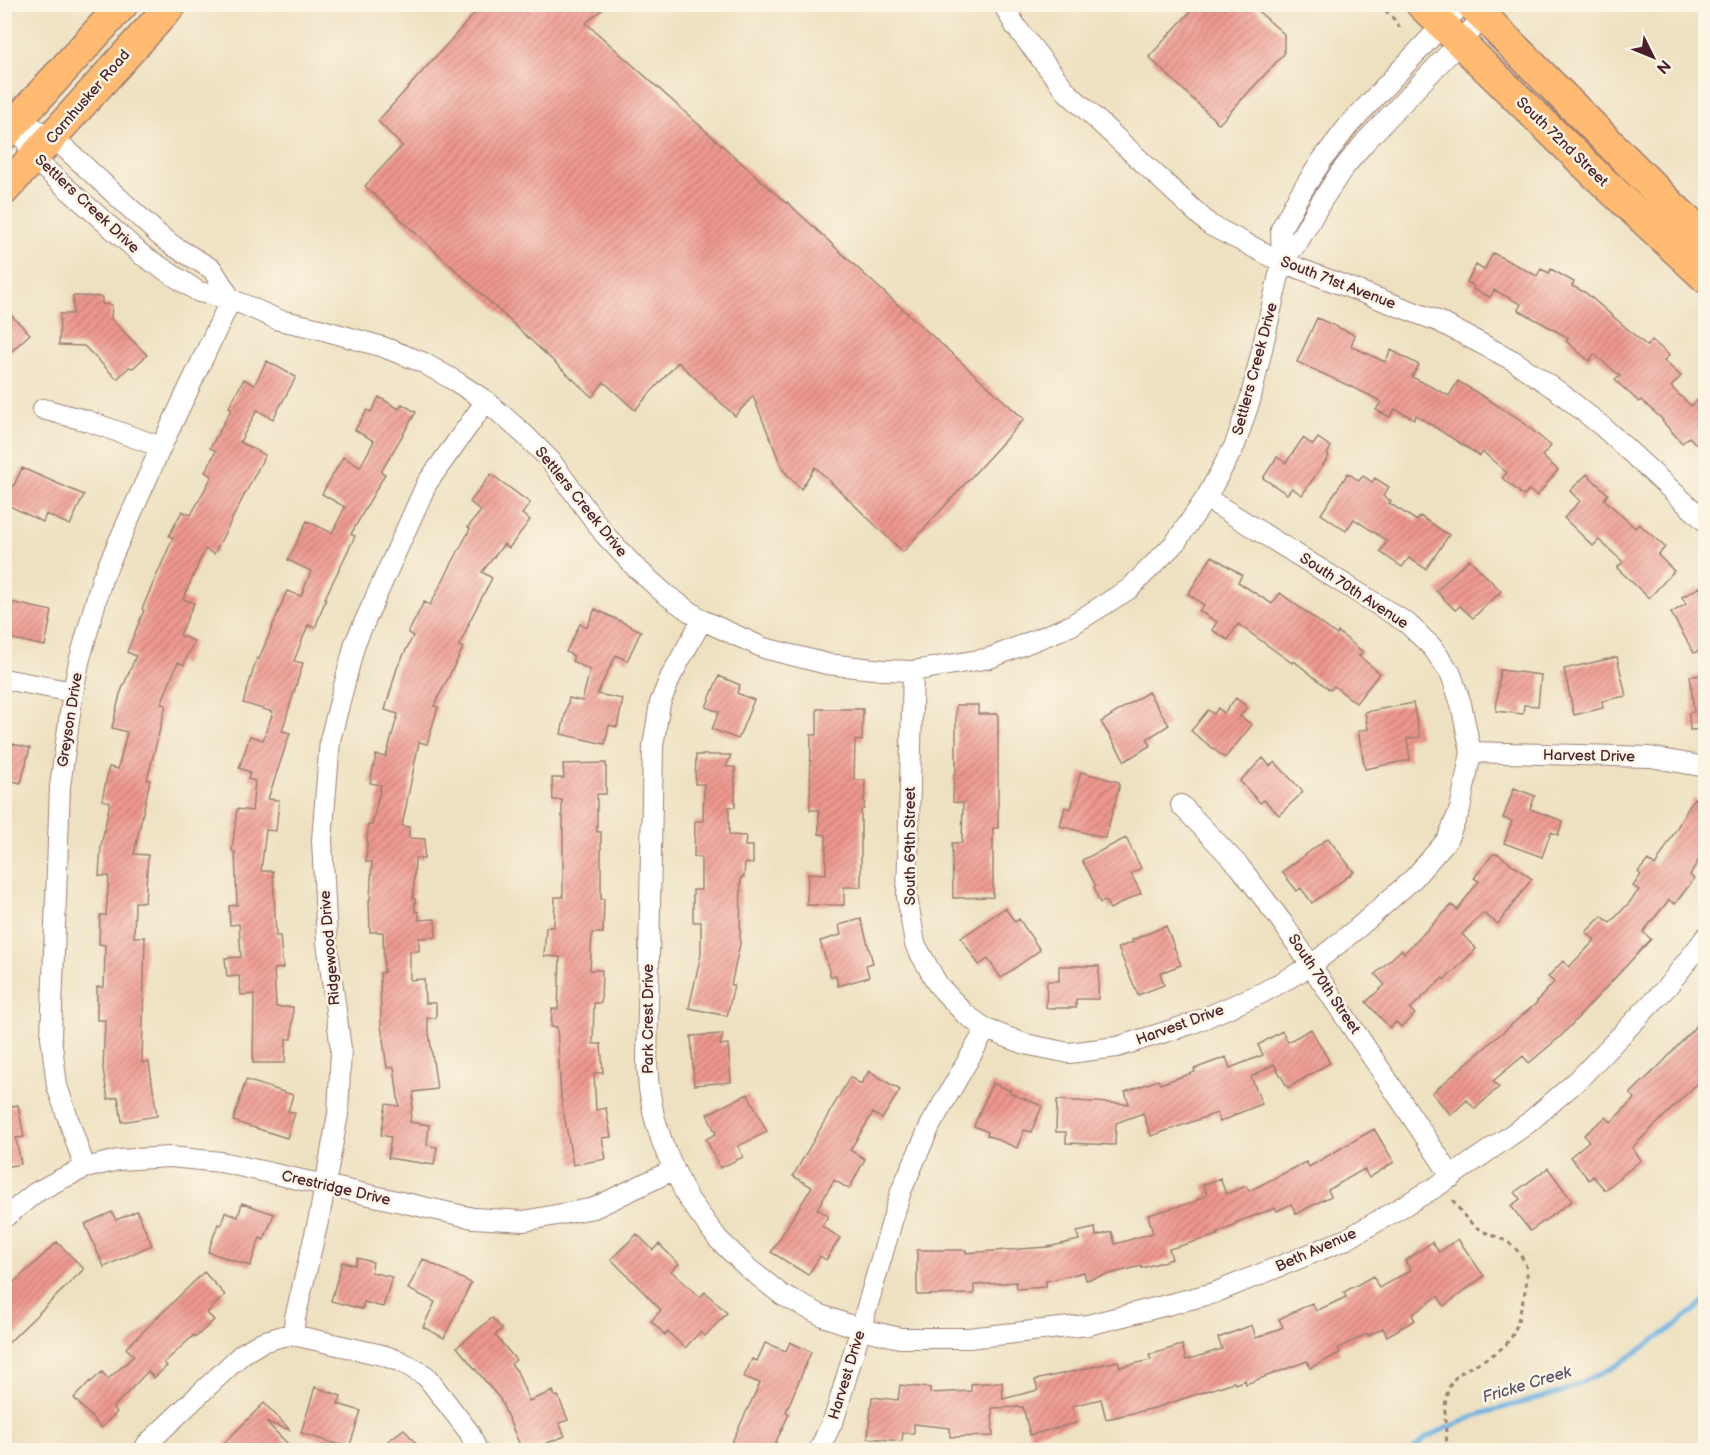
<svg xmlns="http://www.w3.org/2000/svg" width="1710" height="1455" font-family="'Balsamiq Sans',sans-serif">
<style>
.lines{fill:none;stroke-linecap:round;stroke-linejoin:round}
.stream{stroke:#6db2e3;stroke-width:5}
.building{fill:url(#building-hatch)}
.street-casing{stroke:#9c8076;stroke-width:22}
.primary-casing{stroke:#9c8076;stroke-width:33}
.path{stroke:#9c8076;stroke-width:3;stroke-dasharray:4.5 4.5;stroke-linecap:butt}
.street{stroke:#fff;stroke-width:20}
.primary{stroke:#ffbb71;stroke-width:30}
.labels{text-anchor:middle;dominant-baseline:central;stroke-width:5;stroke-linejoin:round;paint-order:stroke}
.street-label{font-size:15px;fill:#4a1f2b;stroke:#fcf5e5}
.water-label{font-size:16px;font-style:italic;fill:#56526b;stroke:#fcf5e5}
</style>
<defs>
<pattern id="building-hatch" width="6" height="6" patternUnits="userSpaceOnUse" patternTransform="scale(1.5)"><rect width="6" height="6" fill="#ee988f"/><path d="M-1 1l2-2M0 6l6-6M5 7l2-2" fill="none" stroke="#c37b75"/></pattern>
</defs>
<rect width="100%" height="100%" fill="#fcf5e5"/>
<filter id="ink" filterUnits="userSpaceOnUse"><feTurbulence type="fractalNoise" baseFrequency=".0167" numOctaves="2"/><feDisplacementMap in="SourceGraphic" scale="12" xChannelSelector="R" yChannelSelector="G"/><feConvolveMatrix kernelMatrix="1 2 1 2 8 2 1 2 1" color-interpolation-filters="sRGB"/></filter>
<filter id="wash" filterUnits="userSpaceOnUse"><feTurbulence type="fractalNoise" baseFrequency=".008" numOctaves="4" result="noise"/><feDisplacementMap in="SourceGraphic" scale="24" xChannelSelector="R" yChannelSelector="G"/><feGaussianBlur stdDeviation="1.35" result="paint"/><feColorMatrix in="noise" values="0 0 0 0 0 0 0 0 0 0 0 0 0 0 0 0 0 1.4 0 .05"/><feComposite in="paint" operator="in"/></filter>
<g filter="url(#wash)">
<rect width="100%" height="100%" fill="#eee1c1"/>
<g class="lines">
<path class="stream" d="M1413,1450L1426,1437L1480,1414L1561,1392L1616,1366L1678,1324L1706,1300"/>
</g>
<g id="blocks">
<path class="building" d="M483,4H609L586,23L786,203L787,202L865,275L1024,419L903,552L815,467L801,489L783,470L753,396L735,416L678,362L635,410L604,382L592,397L365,186L402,146L378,121Z
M1197,4H1250L1284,34V54L1219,124L1149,57Z
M1493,253L1537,276L1541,269L1549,273L1551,269L1574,282L1572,286L1586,293L1647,346L1652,340L1669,355L1664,361L1681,376L1671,387L1691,406L1706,392V439L1698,446L1689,437L1682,443L1662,421L1663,420L1641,400L1639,402L1615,380L1620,376L1594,354L1589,361L1566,341L1569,338L1518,310L1521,304L1494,290L1490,297L1473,289L1474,286L1467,282L1476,265L1484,270Z
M73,296L102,297V304L112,305L111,319L147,355L133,368L129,367L117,379L84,346L59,345L60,314H73Z
M4,308L30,334L4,358Z
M1317,318L1355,335L1351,346L1385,362L1391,350L1419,365L1412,377L1449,396L1458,381L1518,418L1551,446L1542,456L1558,470L1537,496L1529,490L1524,496L1502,478L1507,473L1483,452L1480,456L1416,415L1414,419L1395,409L1390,417L1376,410L1381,402L1369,395L1297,362Z
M267,361L296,377L273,419L257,410L240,442L265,455L214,554L205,549L183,599L194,603L180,635L194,641L184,665L178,662L161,704L166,705L147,780H150L134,854L148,855L145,902H135L134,937H145L142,1063L149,1062L157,1116L122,1122L118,1097L108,1099L103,1069L105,1020H97V987H104L105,945L99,944L100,915H106L109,876H99L101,846L110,802L102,800L109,767L118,769L127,732L112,728L120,694L136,656L127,652L144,610L142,609L173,538L169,536L182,511L191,515L212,476L205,472L216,451L210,448L232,408L229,407L244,379L254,385Z
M379,397L399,409L402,404L416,412L381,472L385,474L351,534L355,536L325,598L326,599L315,628L308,625L294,661L303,663L282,731L290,733L268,799L279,800L276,831L266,830L261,871H273L276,936H280L283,968L274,969L276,1007H293L292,1039H286L285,1063H253L254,994L241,995L239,976L227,977L225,958L241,957L239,924L230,925L229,906L237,905L235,852L232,851L237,809L252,811L255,781L248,779L250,772L239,768L250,736L263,740L273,712L243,703L257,658L259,659L287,591L301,596L311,571L288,560L307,521L332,533L345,507L322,494L343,457L360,467L374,441L355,430L367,410L371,412Z
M1303,438L1313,445L1318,438L1331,447L1327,454L1329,456L1302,495L1292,488L1287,494L1263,478L1277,457L1286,463Z
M22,468L84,495L70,525L46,514L43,522L5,504Z
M1348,473L1359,481L1363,476L1372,482L1375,478L1389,487L1383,496L1391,501L1389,503L1417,521L1420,516L1449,535L1426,569L1409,558L1402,567L1380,552L1387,541L1354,519L1346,531L1321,514Z
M491,474L530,503L522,514L530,520L509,548L504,544L482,572L492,578L468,624H469L459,646L463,648L434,706L438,707L427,744L419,742L402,826L409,827V838L425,839L424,859L415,858L413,899H415V912H419V920L435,919L436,937L419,938V951H410V980L424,979L425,1003H436V1018H427L437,1089L414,1092L410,1122L429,1125L427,1145L437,1147L434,1165L388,1158L391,1137L381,1135L386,1104L399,1106L394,1067L387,1068L381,1025L380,973L384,972L383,932H370L369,900H370L372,862H366L368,825H372L381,785L370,783L376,755L386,757L398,714L385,710L397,668L413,636L408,633L424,602L430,605L470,529L468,527L481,511L470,502Z
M1587,474L1608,494L1604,499L1635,528L1639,524L1665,547L1658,555L1674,571L1649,598L1617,568L1623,562L1599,540L1593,546L1564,518L1580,501L1570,491Z
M1212,556L1242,575L1238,582L1272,604L1280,593L1337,635L1338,632L1363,652L1359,656L1380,673L1356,703L1334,686L1330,690L1294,661L1292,663L1238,624L1228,640L1212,630L1217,622L1199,611L1204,605L1188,594Z
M1469,559L1501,591L1473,618L1460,606L1455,610L1436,591Z
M1700,587L1706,597V647L1694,653L1671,613L1686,604L1682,597Z
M10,602L52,611L45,646L4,637V627Z
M595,609L641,631L627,661L616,655L597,694L623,699L617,727L609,725L605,744L561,734L569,698L582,701L590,670L572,661L574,656L566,652L580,624L587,627Z
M1617,657L1626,696L1602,701L1603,708L1574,715L1564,669Z
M1500,670L1541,675L1538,706L1524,705L1523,714L1496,711Z
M1706,675V729L1690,730L1689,713L1694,712L1690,676Z
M719,676L740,685L737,693L754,700L738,739L712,729L719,712L706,707Z
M1148,692L1169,725L1147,739L1151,745L1125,761L1101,722Z
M1236,698L1247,707L1240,716L1252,725L1225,758L1191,731L1208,710L1214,714L1218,708L1224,713Z
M1413,703L1420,737L1407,739L1410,760L1365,769L1358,731L1368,729L1365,712Z
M956,705H978V714H998V828H993V897L953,898L952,843H962L963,803L953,802L954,774H956Z
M817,709H863L862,741L855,740L854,780H865L864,809L861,810V887H844V905H807L808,873L826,874V835L819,834V810H810L811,735H817Z
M4,742L30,748L21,783L4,779Z
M696,755H731L726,767H735V807H729V835L746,836L745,846H753V864L745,863L744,877H741L740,944L731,985H734L727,1016L689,1008L701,954V922H693V890H701V857H694L695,821H703L704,784H695Z
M1263,758L1270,766L1275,762L1303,792L1279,815L1264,800L1260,803L1240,781Z
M606,763V794H597V832H601V899H604L603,933H592L590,970H602L601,1003H594L593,1044H601L603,1073H594L596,1110L606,1108L611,1137L602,1138L606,1159L573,1165L561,1098L557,1027H551L552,1009H558L560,957L544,956L546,927H554L555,897H563V817H562V800H553L552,778H564L563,764Z
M1081,772L1119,782V788L1105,838L1060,826L1065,807L1071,809Z
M1514,788L1535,796L1530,809L1563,821L1558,835L1551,832L1542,857L1504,843L1512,821L1503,818Z
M1694,798L1706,805V847L1690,875L1694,879L1675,904L1669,900L1643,932L1651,939L1561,1036L1529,1063L1523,1056L1493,1081L1499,1087L1475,1109L1467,1100L1451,1115L1432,1093L1538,1002L1537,1001L1554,982L1548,977L1563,961L1569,967L1595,940L1586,932L1602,916L1610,923L1629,903L1639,890L1633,886L1641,875L1638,872L1648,860L1655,866Z
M1126,838L1141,868L1131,874L1141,893L1110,909L1105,900L1100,903L1094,887L1096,886L1082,860Z
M1328,838L1354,872L1312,903L1301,888L1297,891L1282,872Z
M1493,854H1498L1532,879L1498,924L1483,913L1462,934L1476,949L1445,980L1443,978L1410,1009L1415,1014L1401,1027L1396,1022L1390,1028L1366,1002L1385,985L1375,974L1401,950L1404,953L1452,905L1457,910L1479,881L1474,878Z
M1005,908L1015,922L1019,919L1040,950L1001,978L988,959L979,965L961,938Z
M861,919L873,963L866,965L869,977L838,986L836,976L831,977L820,941L841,935L839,925Z
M1166,926L1181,965L1160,973L1164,985L1138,995L1118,948L1133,942L1132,940Z
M1059,966H1099L1098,999H1076V1008H1046L1047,981H1059Z
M1706,1015V1075L1632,1148L1641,1160L1605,1190L1593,1176L1589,1180L1570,1157L1589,1141L1584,1135L1606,1117L1611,1122L1635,1098L1630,1094L1663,1062Z
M1311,1029L1330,1063L1288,1088L1274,1064L1251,1077L1262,1104L1234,1115V1116L1220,1122L1217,1113L1151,1136L1143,1113L1116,1123L1115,1145L1066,1143V1132H1056L1057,1100L1129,1104L1125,1092L1158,1080L1160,1084L1195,1072L1194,1069L1226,1057L1230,1068L1263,1055L1258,1045L1282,1031L1288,1042Z
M723,1034L720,1045L728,1044L731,1082L694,1085L691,1036Z
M869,1071L900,1090L882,1119L873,1113L850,1150L865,1159L849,1189L834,1180L817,1209L828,1216L822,1226L840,1238L826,1260L820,1256L808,1275L771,1252L812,1187L793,1176L850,1077L861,1084Z
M246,1080L293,1095L288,1111L295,1113L287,1138L233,1121Z
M992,1083L1011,1091L1010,1093L1042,1106L1031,1132L1024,1130L1017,1148L987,1135L988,1132L974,1126Z
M748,1094L767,1132L738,1146L743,1157L720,1168L706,1139L716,1134L707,1114Z
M18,1105L24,1137L16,1138L21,1164L4,1167V1108Z
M1374,1129L1394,1162L1369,1178L1364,1169L1328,1190L1331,1196L1296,1214L1291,1204L1277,1211L1275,1208L1235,1223L1236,1225L1218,1233V1235L1169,1249L1172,1259L1142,1268L1141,1266L1086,1280L1084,1272L1046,1281V1287L1017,1289L1016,1282L974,1285V1294L917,1295V1250H966V1253L1048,1247L1079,1240L1077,1232L1095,1228L1096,1236L1112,1232L1115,1244L1153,1233L1148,1215L1197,1201V1200L1207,1195L1203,1185L1220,1178L1226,1194L1246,1186L1249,1191L1306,1162L1309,1167Z
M1548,1168L1572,1201L1530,1231L1511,1206L1520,1199L1515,1192Z
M242,1203L274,1214L264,1240L260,1238L250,1266L208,1252L218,1224L221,1225L225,1212L238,1217Z
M137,1211L152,1245L104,1267L85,1224L112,1212L116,1220Z
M637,1234L653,1250L659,1244L679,1264L671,1271L700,1297L705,1292L727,1313L705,1336L700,1332L685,1348L668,1332L665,1335L651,1321L661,1310L611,1259Z
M1458,1239L1484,1276L1444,1306L1438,1296L1412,1315L1415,1320L1387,1336L1383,1328L1368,1336L1367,1334L1338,1348L1340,1353L1310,1368L1307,1361L1246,1384L1245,1380L1235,1384L1234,1382L1155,1408L1106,1419L1101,1399L1072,1406L1076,1423L1030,1435L1023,1407L992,1408L993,1436L950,1437V1428L914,1424V1433H903L902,1441L868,1438L872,1397L898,1400L900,1385L930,1388V1393L971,1391V1384L1002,1382L1003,1399L1038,1390L1035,1380L1118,1361L1120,1367L1151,1360L1149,1355L1182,1345L1186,1360L1222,1349L1218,1338L1252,1325L1256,1338L1283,1327L1279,1319L1312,1303L1316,1311L1346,1297L1344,1292L1373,1276L1379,1288L1411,1270L1405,1261L1432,1242L1439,1252Z
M57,1242L84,1269L4,1347V1292Z
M357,1258L373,1262L371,1272L392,1277L383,1307L364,1302L362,1309L331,1301L342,1262L355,1265Z
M423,1259L471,1283L444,1338L423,1327L435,1302L408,1289Z
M204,1272L225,1295L207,1313L214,1320L196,1337L194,1335L164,1363L167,1366L154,1378L148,1371L113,1408L117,1412L101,1428L74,1398L90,1381L91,1382L102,1372L108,1379L134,1356L126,1348Z
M492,1318L502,1329L495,1335L516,1360L511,1364L517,1371L529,1401L553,1391L555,1397L558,1396L568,1420L559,1423L565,1436L530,1450H522L500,1399L457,1347Z
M790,1342L811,1352L786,1412L789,1414L772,1450H746L731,1444L760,1383L744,1377L752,1359L757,1361L765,1343L786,1351Z
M315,1387L341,1396L338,1404L361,1411L349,1448L301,1433Z
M264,1403L290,1430L266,1422L294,1450H231L224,1443Z
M404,1429L421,1450H395L388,1441Z"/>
</g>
</g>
<g filter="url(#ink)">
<use href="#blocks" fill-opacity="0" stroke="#9c8076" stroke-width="1.5"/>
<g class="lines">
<defs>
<path id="street" d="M1003,4L1016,27L1067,92L1210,225L1282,262L1440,322L1514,361L1558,391L1603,427L1706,522
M17,121L34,159L142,255L199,292L231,299L279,320L316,328L383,347L422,362L457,382L486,401L525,435L550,460L605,535L634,566L665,594L702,620L764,648L827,664L883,670L913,671L990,658L1070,626L1129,589L1175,543L1206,498L1235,445L1251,397L1282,262L1281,229L1298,197L1322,160L1348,126L1462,4
M17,121L53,137L159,235L175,247L212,269L231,299
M1282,262L1298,242L1321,202L1342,170L1365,142L1496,4
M43,409L88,421L161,447
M702,620L671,676L660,703L653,746L647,1064L649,1089L654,1116L663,1145L687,1197L718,1239L748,1268L782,1295L823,1316L861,1329L900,1338H968L1088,1325L1214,1293L1347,1239L1436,1187L1527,1124L1579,1079L1667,987L1706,937
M913,671L907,896L915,944L938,985L965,1014L986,1029L1025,1044L1069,1053L1117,1047L1191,1024L1262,993L1298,973L1312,965L1360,926L1414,878L1447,840L1460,809L1471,752L1461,704L1451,674L1432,647L1407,623L1206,498
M4,679L73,692
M1471,752L1650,757L1706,767
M1181,805L1240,867L1282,922L1452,1177
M85,1168L57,1086L51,1037L60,786L73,692L79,662L102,579L161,447L231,299
M4,1218L35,1193L59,1180L85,1168L118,1160L170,1157L221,1162L473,1218L524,1221L594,1208L673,1170
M293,1335L382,1355L402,1362L426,1376L469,1432L477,1450
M144,1450L147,1444L242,1354L262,1342L283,1336L293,1335L295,1318L320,1213L338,1114L341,1049L327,942L322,840L330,740L355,643L427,483L486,401
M819,1450L835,1416L901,1191L930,1126L986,1029"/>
<path id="primary" d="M1421,4L1596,175L1706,278
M1471,4L1672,206L1706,237
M4,135L123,4
M4,190L172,4"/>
</defs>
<use href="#street" class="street-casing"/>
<use href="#primary" class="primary-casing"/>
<path class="path" d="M1379,4L1393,18L1402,31
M1447,1450C1447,1430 1440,1401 1452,1382C1458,1373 1468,1368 1478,1363C1516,1343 1514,1336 1524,1296C1527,1281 1530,1269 1521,1256C1509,1236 1491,1238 1476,1227C1465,1219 1459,1209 1452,1199"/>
<use href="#street" class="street"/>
<use href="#primary" class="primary"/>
</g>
</g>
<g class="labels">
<g class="street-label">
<text transform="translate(88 97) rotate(-49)">Cornhusker Road</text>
<text transform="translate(1562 142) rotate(44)">South 72nd Street</text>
<text transform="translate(87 204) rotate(43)">Settlers Creek Drive</text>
<text transform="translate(1338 283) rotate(21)">South 71st Avenue</text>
<text transform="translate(1255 369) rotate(-75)">Settlers Creek Drive</text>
<text transform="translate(581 502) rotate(51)">Settlers Creek Drive</text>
<text transform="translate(1354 591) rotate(33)">South 70th Avenue</text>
<text transform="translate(70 720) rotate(-81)">Greyson Drive</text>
<text transform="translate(1589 756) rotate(1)">Harvest Drive</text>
<text transform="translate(910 846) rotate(-90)">South 69th Street</text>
<text transform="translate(330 948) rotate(-95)">Ridgewood Drive</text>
<text transform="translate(1324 984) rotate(56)">South 70th Street</text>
<text transform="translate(648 1019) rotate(-90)">Park Crest Drive</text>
<text transform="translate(1180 1025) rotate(-20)">Harvest Drive</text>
<text transform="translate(336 1188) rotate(13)">Crestridge Drive</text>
<text transform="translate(1316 1250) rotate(-24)">Beth Avenue</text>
<text transform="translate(847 1375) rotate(-73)">Harvest Drive</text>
</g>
<g class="water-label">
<text transform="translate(1527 1385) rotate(-17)">Fricke Creek</text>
</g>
</g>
<rect width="1710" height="1455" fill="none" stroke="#fcf5e5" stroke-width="24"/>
<g transform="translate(1653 57) rotate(133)" stroke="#fcf5e5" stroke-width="4.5" paint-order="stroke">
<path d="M0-4.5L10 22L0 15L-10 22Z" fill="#4a1f2b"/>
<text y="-9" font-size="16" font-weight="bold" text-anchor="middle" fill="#4a1f2b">N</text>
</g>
</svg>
